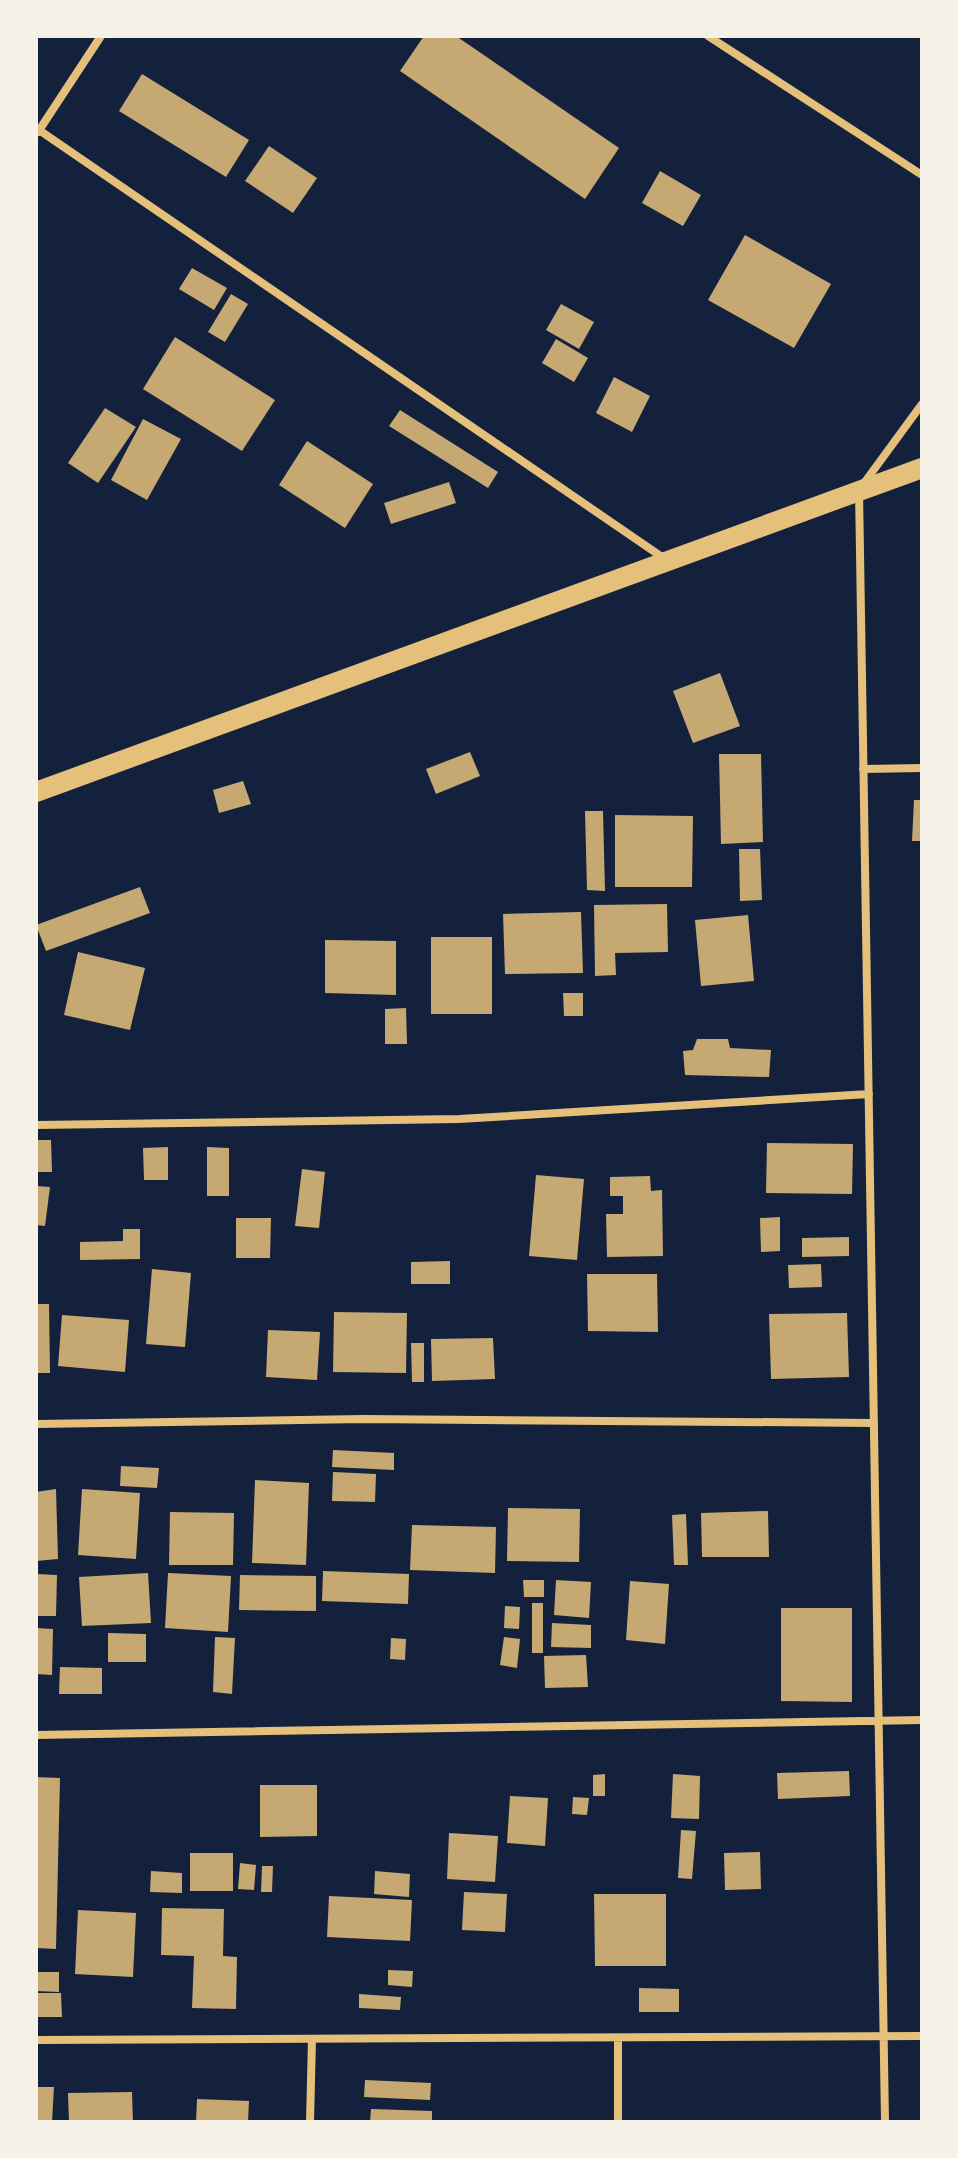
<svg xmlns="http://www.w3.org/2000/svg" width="958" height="2158" font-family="'PT Serif',serif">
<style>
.building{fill:#c6a872}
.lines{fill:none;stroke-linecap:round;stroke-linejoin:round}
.minor{stroke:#e5c07b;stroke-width:8}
.primary{stroke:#e5c07b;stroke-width:20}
</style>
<rect width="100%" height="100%" fill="#14213d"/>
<path class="building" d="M424,36H456L619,148L585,199L400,71Z
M142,74L249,140L226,177L119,111Z
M269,146L317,178L293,213L245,181Z
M660,171L701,195L683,226L642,203Z
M745,235L831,284L794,348L708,300Z
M192,268L227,288L214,310L179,289Z
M231,294L248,304L225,342L208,332Z
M561,304L594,322L579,349L546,330Z
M175,337L275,400L242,451L143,389Z
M556,339L588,358L574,382L542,363Z
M614,377L650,396L632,432L596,413Z
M105,408L136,427L98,483L68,463Z
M400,410L498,472L488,488L389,426Z
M143,419L181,439L147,500L111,480Z
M307,441L373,484L345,528L279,485Z
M449,482L456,503L391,524L384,503Z
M720,673L740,726L693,743L673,691Z
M470,752L480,776L436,794L426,769Z
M719,754H761L763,842L721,844Z
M243,781L251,804L219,813L213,790Z
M914,800H922V841H912Z
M585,811H603L605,891L587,890Z
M615,815L693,816L692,887H615Z
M739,849H760L762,900L740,901Z
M140,887L150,913L46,951L36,925Z
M667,904L668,952L615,953L616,975L595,976L594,905Z
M581,912L583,973L505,974L503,914Z
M748,915L754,981L701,986L695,920Z
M431,937H492V1014H431Z
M325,940L396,941V995L325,993Z
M78,952L145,968L130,1030L64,1015Z
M563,993H583V1016H564Z
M406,1008L407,1044H385V1009Z
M697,1039H728L730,1048L771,1050L769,1077L685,1075L683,1051L693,1050Z
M36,1140H51L52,1172H36Z
M767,1143L853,1144L852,1194L766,1193Z
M168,1147V1180H144L143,1148Z
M207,1147L229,1148V1196H207Z
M302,1169L325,1172L319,1228L295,1226Z
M536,1175L584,1179L577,1260L529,1256Z
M650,1176L651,1191L662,1190L663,1256L607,1257L606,1214H623V1196H610V1177Z
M36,1186L50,1187L45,1226L36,1225Z
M780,1217V1251L761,1252L760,1218Z
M236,1218H271L270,1258H236Z
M123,1229H140V1259L80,1260V1242L123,1241Z
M849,1237V1256L802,1257V1238Z
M450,1261V1284H411V1262Z
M821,1264L822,1287L789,1288L788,1265Z
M152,1269L191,1273L185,1347L146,1344Z
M587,1274H657L658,1332L588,1331Z
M36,1304H49L50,1373H36Z
M334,1312L407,1313L406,1373L333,1372Z
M847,1313L849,1377L771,1379L769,1314Z
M62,1315L129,1320L125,1372L58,1366Z
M268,1330L320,1332L317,1380L266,1377Z
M493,1338L495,1379L432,1381L431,1339Z
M411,1343H424V1382H412Z
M333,1450L394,1453V1470L332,1467Z
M121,1466L159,1468L157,1488L120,1486Z
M333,1472L376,1474L375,1502L332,1501Z
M255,1480L309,1483L306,1565L252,1563Z
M56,1489L58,1559L36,1561V1492Z
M82,1489L140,1493L136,1559L78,1555Z
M508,1508L580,1509L579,1562L507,1561Z
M768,1511L769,1557H702L701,1513Z
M170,1512L234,1513L233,1565H169Z
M686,1514L688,1565H674L672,1515Z
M412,1525L496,1527L495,1573L410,1570Z
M323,1571L409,1574L408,1604L322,1601Z
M148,1573L151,1623L82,1626L79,1577Z
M168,1573L231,1576L228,1632L165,1628Z
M36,1574L57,1575L56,1616H36Z
M240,1575L316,1576V1611L239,1610Z
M523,1580H544V1597H524Z
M556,1580L591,1582L589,1618L554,1615Z
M630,1581L669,1584L665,1644L626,1640Z
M532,1603H543V1653H532Z
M505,1606L520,1607L519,1629L504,1628Z
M781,1608H852V1702L781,1701Z
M552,1623L591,1625V1648L551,1647Z
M36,1628L53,1629L52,1675L36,1674Z
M108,1633L146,1634V1662H108Z
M215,1637L235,1638L232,1694L213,1692Z
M504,1637L520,1639L517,1668L500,1665Z
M391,1638L406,1639L405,1660L390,1659Z
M586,1655L588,1687L545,1688L544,1656Z
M60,1667L102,1668V1694H59Z
M849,1771L850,1796L778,1799L777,1773Z
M605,1774V1796H593V1775Z
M673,1774L700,1776L699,1819L671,1818Z
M36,1777L60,1778L56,1949L36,1948Z
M260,1785H317V1836L260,1837Z
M510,1796L548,1798L545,1846L507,1843Z
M573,1797L589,1798L587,1815L572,1814Z
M681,1830L696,1831L692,1879L678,1878Z
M449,1833L498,1836L495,1882L447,1879Z
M760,1852L761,1889L725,1890L724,1853Z
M190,1853H233V1891H190Z
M240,1863L256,1865L254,1890L238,1889Z
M262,1866H273L272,1892H261Z
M151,1871L182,1873V1893L150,1892Z
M375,1871L410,1874L409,1897L374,1894Z
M464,1892L507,1894L505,1932L462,1930Z
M594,1894H666V1966H595Z
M329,1896L412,1900L410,1941L327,1937Z
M162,1908L224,1909L223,1956L237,1957L236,2009L192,2008L194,1956L161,1955Z
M78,1910L136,1913L133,1977L75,1974Z
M388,1970L413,1971L412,1987L388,1985Z
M36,1972H59V1992L36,1991Z
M639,1988L679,1989V2012H639Z
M36,1993H61L62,2017H36Z
M359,1994L401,1997L400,2010L359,2008Z
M365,2080L431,2083L430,2100L364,2097Z
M36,2087H54L52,2122H36Z
M132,2092L133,2122H69L68,2093Z
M197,2099L249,2101L248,2122H196Z
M371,2109L432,2111V2122H370Z"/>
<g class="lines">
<path class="minor" d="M708,36L922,175
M36,128L665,559
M38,132L101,36
M863,769L922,768
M36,1125L459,1119L869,1094
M36,1424L363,1419L874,1423
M36,1735L922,1720
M36,2040L922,2036
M310,2122L312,2039
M618,2122V2038
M885,2122L859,490L922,404"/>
<path class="primary" d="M36,792L922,468"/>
</g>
<rect width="958" height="2158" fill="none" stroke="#f6f1e7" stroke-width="76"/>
</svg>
